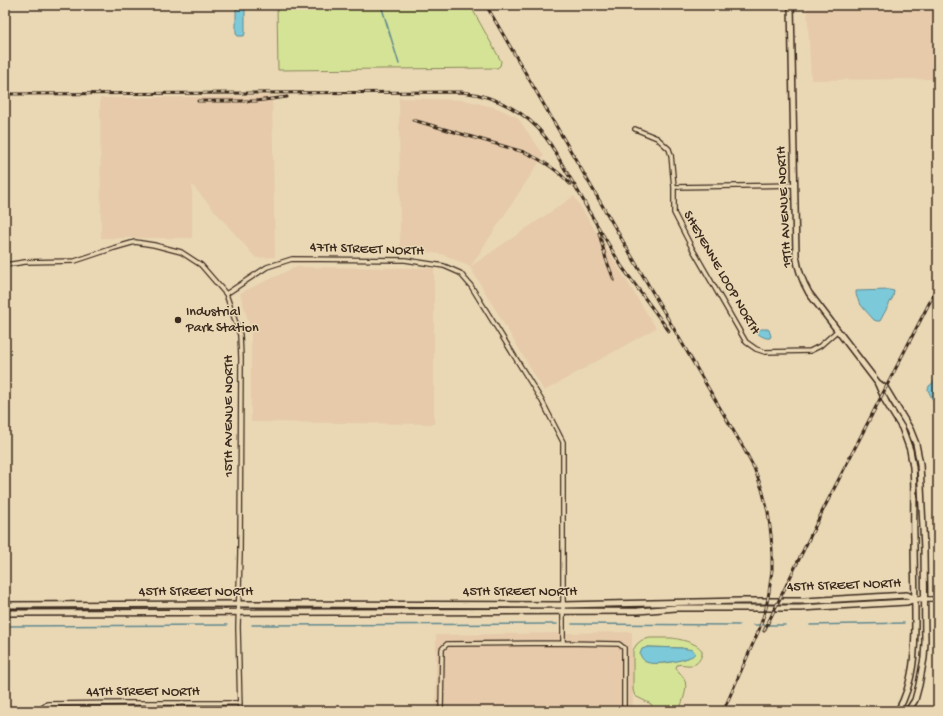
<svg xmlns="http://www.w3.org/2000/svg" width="943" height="716" font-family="'Gochi Hand',sans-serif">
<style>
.built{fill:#e6caaa}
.green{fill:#d5e396;stroke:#88865a;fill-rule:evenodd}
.water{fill:#7bc9da;stroke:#61898f}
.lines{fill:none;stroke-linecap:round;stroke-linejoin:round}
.stream{stroke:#61898f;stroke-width:1.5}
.street-casing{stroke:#3b2a1e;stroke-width:6}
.secondary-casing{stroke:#3b2a1e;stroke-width:8}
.street{stroke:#ead8b5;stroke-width:3.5}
.secondary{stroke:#ead8b5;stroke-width:5}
.rail-casing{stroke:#3b2a1e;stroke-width:3}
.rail{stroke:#ead8b5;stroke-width:1.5;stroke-dasharray:4.5;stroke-linecap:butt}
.poi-dot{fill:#3b2a1e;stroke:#ead8b5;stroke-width:1.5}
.labels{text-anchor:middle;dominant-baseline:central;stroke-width:3;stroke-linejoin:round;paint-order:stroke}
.street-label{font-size:14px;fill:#3b2a1e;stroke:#ead8b5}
.poi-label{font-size:14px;fill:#3b2a1e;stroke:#ead8b5;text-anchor:start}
</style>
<rect width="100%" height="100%" fill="#ead8b5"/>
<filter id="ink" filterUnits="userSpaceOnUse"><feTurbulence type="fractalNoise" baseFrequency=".025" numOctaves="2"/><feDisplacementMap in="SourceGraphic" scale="8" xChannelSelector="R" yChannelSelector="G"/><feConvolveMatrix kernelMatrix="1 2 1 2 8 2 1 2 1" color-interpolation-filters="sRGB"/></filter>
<g filter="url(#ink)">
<path class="built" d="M807,5H938V79L811,80Z
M272,96L275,257L256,258L192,185V238H101L100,98Z
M399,98L464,100L497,108L517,117L544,155L471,266L574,196L656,328L544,391L470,267L445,255L400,247Z
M296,267L434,268V424L251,422V331L240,293Z
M632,632L633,711H436V635Z"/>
<path class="green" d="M277,5H470L501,61L500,66L497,68L278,70Z
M650,638C657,638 665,638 672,638C679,639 704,644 702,654C701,658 698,663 695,664C689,667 682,663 677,665L676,668C678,671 682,675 684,678C689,688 682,702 679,711H650L653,708L651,704L635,696L633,690V650L637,644L642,640ZM648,647L682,648L688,658L666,663H655Z"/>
<path class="water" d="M236,5H245V33L244,36H238L236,34Z
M889,290L894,291L893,297L880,321H877L874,320C867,312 855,301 856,291Z
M758,329H768L769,330L771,336L770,338C765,339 759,335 755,331Z
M938,367V411L928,390L929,386L934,382Z
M648,647L682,648L693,650L695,653C693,656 693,656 690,657C682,661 654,666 646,662C643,660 641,657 640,654L642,649Z"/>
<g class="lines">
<path class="stream" d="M381,5L399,64
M934,623H938
M572,624L739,625
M252,625L557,624
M753,625H785
M810,625L904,623
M5,626L227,625"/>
<defs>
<path id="street" d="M635,129L657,138L669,149L671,155L674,187V213L692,248L746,342L756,349L765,352L810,351L820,346L838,330
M674,187L795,185
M5,265L25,262L75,261L114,248L135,242L154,245L181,252L201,265L226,294L240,335L241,358L240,553L238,627L240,711
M226,294L267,267L292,259L405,260L444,266L460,273L471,286L542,401L563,442V643
M924,599H938
M42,711V708L47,704L127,703H240
M441,711L442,649L447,644L563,643L619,644L624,648V711"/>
<path id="secondary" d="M791,5L796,255C798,269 802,281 809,293L877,382L886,402L902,428L910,450L913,467C915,490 913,513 914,537C914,564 915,592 915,619C915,652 914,682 898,711
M878,383L886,389L910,429L916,444L920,464L924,550L925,642L924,658L919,685L915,700L908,711
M5,605L239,604L563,605L741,601H805L907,595L915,599
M5,613L638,611L676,608H800L907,602L915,599H924"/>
</defs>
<use href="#street" class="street-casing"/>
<use href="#secondary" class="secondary-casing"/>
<use href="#street" class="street"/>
<use href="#secondary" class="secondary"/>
<defs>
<path id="rail" d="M486,5L700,374L743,447L754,468L762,489L768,512L771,535L772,550V570L769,592L766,608L759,630L726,705
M5,94L462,92C495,96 526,111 546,138C552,146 557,155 562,164C570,178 579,192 587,207
M198,101H256L287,97
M413,120L524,152C542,160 557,169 570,184
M584,203L622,267L669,331
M599,233L606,259L614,280
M764,631L824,508L938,286"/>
</defs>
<use href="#rail" class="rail-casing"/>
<use href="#rail" class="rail"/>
</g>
</g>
<circle class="poi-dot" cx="178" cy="320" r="4"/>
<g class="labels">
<g class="street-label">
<text transform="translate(785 207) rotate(-93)">19TH AVENUE NORTH</text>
<text transform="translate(367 250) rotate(2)">47TH STREET NORTH</text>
<text transform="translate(721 273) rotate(60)">SHEYENNE LOOP NORTH</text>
<text transform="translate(229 416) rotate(-90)">15TH AVENUE NORTH</text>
<text transform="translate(844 586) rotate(-2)">45TH STREET NORTH</text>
<text x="196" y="592">45TH STREET NORTH</text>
<text x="520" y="592">45TH STREET NORTH</text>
<text x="143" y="692">44TH STREET NORTH</text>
</g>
<g class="poi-label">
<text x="186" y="312">Industrial<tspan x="186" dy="16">Park Station</tspan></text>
</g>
</g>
<rect width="943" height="716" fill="none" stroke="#ead8b5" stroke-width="20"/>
<rect x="10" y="10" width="923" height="696" fill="none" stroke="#3b2a1e" stroke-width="1.5" filter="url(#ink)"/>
</svg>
